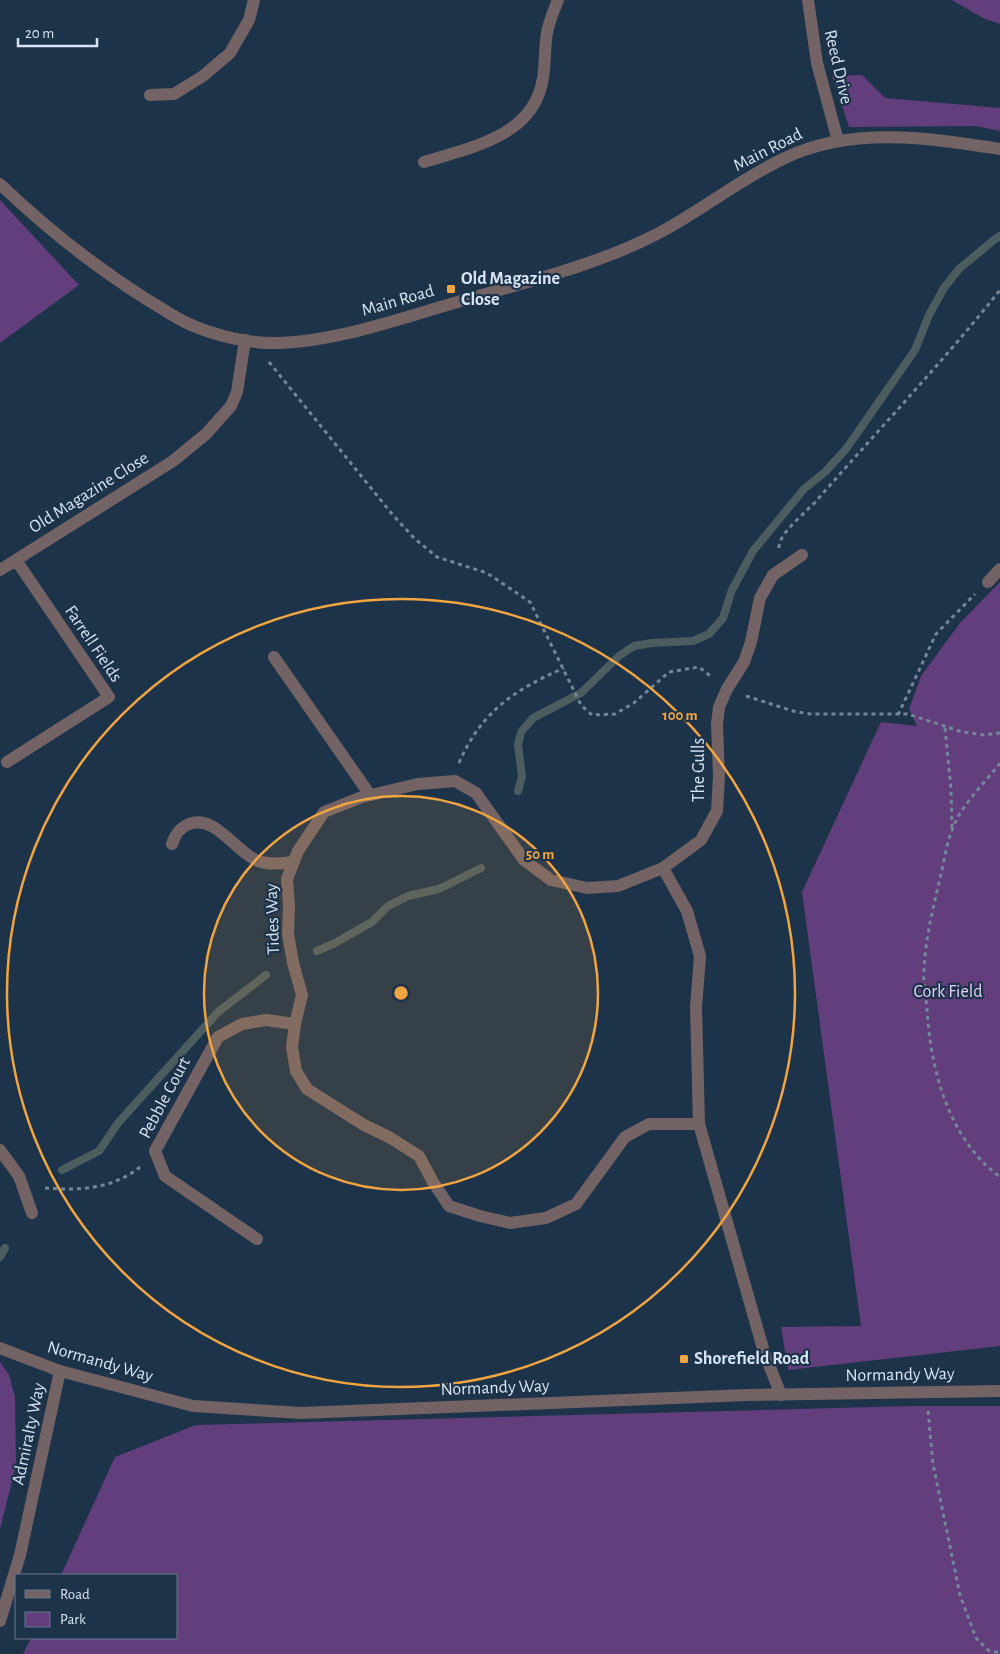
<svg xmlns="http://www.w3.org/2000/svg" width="1000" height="1654" font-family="'Alegreya Sans',sans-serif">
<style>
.green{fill:#633e7c}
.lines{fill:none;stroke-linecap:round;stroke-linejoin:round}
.stream{stroke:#4c5d60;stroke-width:8}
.path{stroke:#748699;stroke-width:3;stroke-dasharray:4 4;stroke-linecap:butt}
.service{stroke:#746365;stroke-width:12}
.minor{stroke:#746365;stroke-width:12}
.tertiary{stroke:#746365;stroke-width:12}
.ring{fill:none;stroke:#f1a540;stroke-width:2.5}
.poi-dot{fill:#f1a540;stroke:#1d334a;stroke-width:2}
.labels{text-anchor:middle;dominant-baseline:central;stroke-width:4.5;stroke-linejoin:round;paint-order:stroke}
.street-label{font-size:18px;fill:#d7e4f3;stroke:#1d334a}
.poi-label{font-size:18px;font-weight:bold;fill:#d7e4f3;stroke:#1d334a;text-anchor:start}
.park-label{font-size:18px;fill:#e5cef7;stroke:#1d334a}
.centre{fill:#f1a540;stroke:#1d334a;stroke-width:2.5}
.ring-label{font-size:15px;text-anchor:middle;font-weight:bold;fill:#f1a540;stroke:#1d334a;stroke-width:4.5;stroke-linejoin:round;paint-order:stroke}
</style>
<rect width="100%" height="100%" fill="#1d334a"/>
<path class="green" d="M952,0H1000V24L983,18Z
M862,75L885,98L1000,108V131L976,126L849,127L832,76Z
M0,200L79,285L0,343Z
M1000,582V1346L788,1370L781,1327L861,1326L802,892L881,722L917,726L909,709L921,676L960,623Z
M0,1362L9,1375L15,1397L16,1465L0,1529Z
M910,1406H1000V1654H23L31,1638H176V1575H61L115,1457L196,1425Z"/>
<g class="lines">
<path class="stream" d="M518,791L522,776L518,745L521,732L533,718L581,693L619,656L634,646L652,643L693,641L709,634L723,618L732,590L753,551L804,489L825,472L846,449L915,350L929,315L944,288L959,269L995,239L1000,236
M317,951L335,943L372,922L388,906L408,896L439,889L481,868
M62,1170L99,1151L118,1123L218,1012L266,975
M0,1257L5,1248"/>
<path class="path" d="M269,362L392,514L414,538L437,557L487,573L530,602L581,705L592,715L615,714L634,703L669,672L699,667L713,678
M779,548C778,533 808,511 818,499C879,429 943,362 1000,290
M746,696L793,711L810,714H908L962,732L985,735L1000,733
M898,715L936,634L975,594
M945,728L951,789L952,829
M459,763C481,712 514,690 564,668
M1000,763C984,784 961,805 952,830C946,846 944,863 940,878C933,909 925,940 924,971C923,984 926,997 927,1009C931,1071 948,1138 1000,1177
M45,1188C78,1191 113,1189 140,1167
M928,1411L933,1464L960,1595L976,1638L988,1650L1000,1653"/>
<path class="service" d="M274,657L370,795
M172,844C175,835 179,828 189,824C216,814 235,852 258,861C270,865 281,864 293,862"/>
<path class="minor" d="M808,0L817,63L838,141
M150,95L174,94L203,76L230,53L249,20L254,0
M424,162C469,148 531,137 542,83C546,66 544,49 547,33C549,21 554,10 558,0
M0,570L173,461L206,434L231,406L237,392L245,340
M988,582L1000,569
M7,762L109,697L16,560
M663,868L687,911L700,956L696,1007L699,1124L764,1352L781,1395
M699,1124H649L625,1137L576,1204L546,1218L510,1223L480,1216L449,1206L433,1182L419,1156L389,1137L364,1125L307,1089L296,1071L292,1047L295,1024L302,995L293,963L288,934L289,906L287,879L298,851L324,812L362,797L418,784L455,781L476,793L524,860L551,880L587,888L618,886L663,868L701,840L717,811L719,776L717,724L719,707L727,689L744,662L751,642L760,598L773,575L802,555
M0,1150L19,1176L32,1213
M257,1239L165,1176L155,1151L218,1037L242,1024L266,1020L295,1024
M0,1621L20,1555L60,1371"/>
<path class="tertiary" d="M0,184C45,227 94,266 146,299C160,307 174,317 189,324C216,336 250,344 280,343C342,340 401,318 461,301C526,282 597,265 657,234C701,211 740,179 785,158C852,126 929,138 1000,149
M0,1348L60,1371L193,1406L301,1413L747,1395L1000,1391"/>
</g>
<circle cx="401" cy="993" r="197" fill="#f1a540" fill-opacity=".12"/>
<g class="ring">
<circle cx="401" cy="993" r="197"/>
<circle cx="401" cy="993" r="394"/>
</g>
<g class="poi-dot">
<rect x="446" y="284" width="10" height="10" rx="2.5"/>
<rect x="679" y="1354" width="10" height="10" rx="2.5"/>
</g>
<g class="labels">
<g class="street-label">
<text transform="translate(838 67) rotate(77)">Reed Drive</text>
<text transform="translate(768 150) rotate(-27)">Main Road</text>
<text transform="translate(398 301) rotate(-16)">Main Road</text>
<text transform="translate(89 493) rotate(-32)">Old Magazine Close</text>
<text transform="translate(93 644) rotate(56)">Farrell Fields</text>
<text transform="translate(699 770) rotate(-90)">The Gulls</text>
<text transform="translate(273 919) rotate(-92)">Tides Way</text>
<text transform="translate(165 1098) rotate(-62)">Pebble Court</text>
<text transform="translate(100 1362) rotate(16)">Normandy Way</text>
<text transform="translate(900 1375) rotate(-1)">Normandy Way</text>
<text transform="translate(495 1388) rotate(-2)">Normandy Way</text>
<text transform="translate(29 1434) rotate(-78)">Admiralty Way</text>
</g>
<g class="poi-label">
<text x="461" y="279">Old Magazine<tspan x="461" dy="21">Close</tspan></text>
<text x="694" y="1359">Shorefield Road</text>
</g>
<g class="park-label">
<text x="948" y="992">Cork Field</text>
</g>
</g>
<circle cx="401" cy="993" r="8" class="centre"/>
<g class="ring-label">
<text x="680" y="720">100 m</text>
<text x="540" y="859">50 m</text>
</g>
<rect x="15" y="1574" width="162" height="65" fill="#1d334a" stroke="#677a8e"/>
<rect x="25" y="1590" width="25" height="8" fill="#746365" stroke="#677a8e"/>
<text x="60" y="1599" font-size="15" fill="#d7e4f3">Road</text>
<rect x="25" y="1612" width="25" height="15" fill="#633e7c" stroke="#677a8e"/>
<text x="60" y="1624" font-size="15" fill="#d7e4f3">Park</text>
<path d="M18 38v8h79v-8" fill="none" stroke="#d7e4f3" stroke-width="2.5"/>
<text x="25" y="38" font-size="15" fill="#d7e4f3" stroke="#1d334a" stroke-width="4" paint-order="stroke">20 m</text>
</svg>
